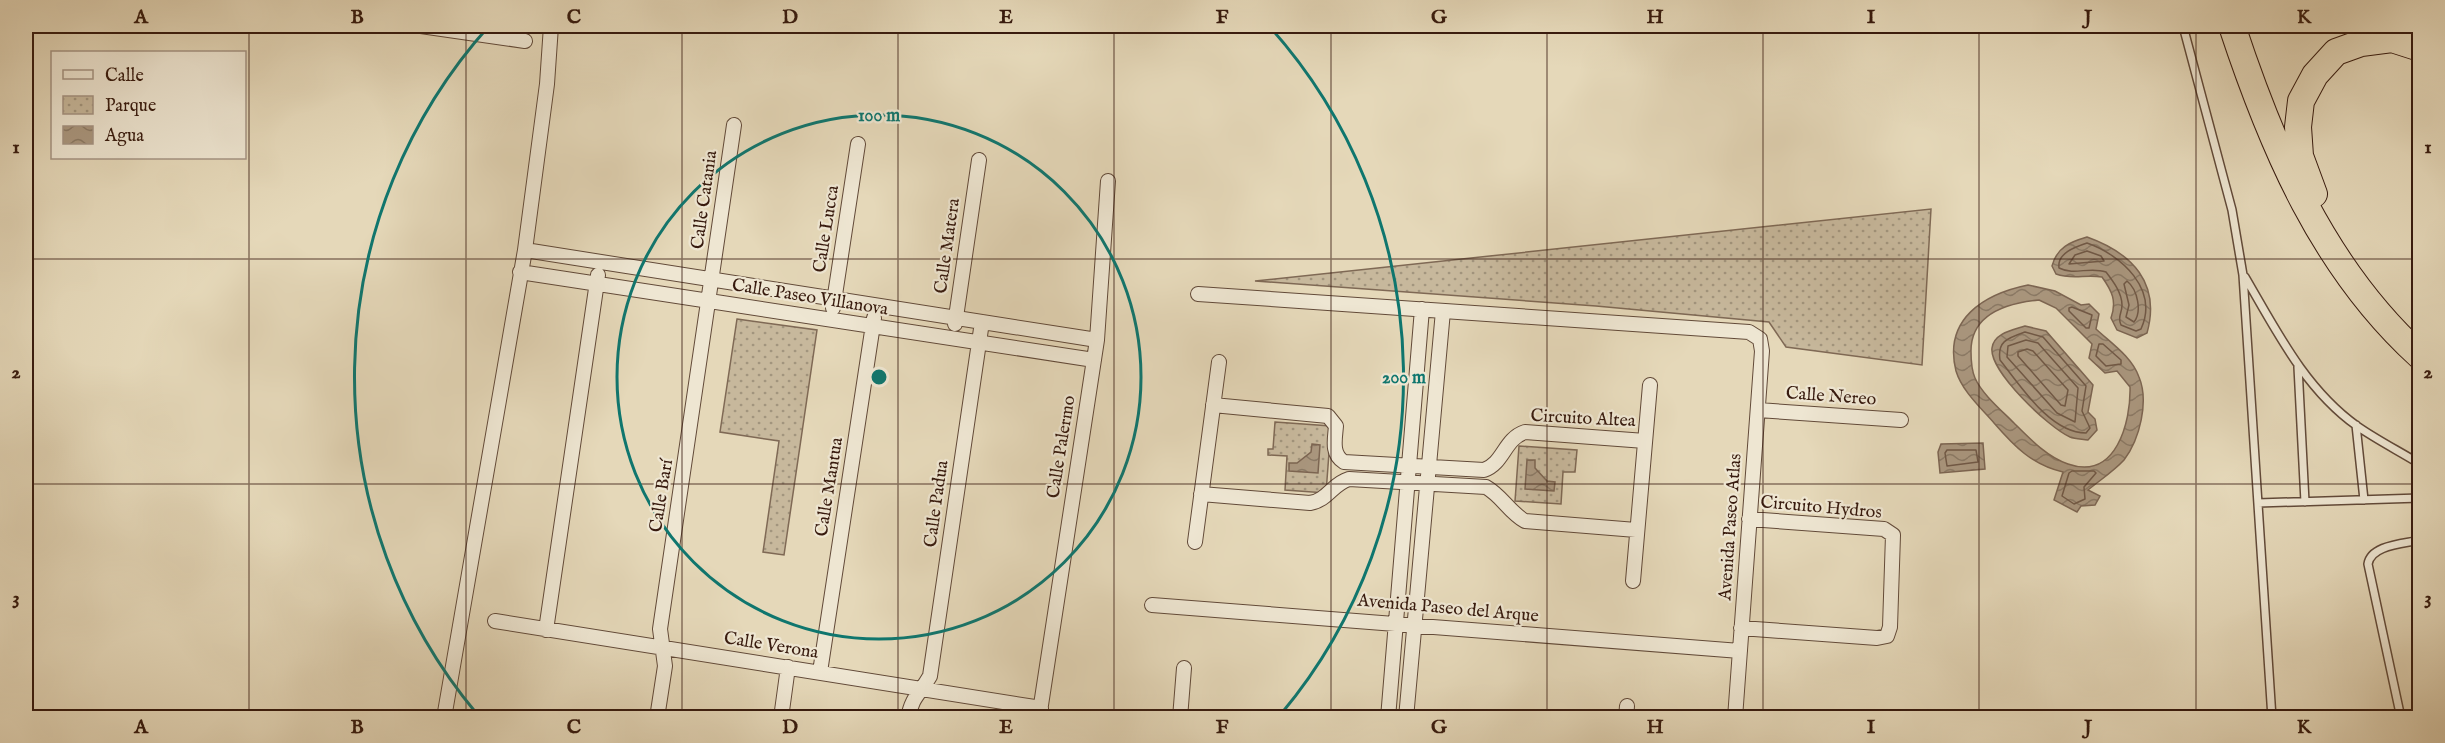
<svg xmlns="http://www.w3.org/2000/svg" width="2445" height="743" font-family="'IM FELL English',serif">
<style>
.park{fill:url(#park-dots);stroke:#7f6955;stroke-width:1.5}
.water{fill:url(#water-waves);stroke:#7c6552;stroke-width:1.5;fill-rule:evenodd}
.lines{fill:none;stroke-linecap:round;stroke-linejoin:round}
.shore{stroke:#705846;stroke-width:1.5}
.lane-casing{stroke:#624a39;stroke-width:10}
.street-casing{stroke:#624a39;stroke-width:16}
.highway-casing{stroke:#371a0e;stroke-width:28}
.lane{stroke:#eee6d2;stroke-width:7}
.street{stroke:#eee6d2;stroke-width:14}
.highway{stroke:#e5d8b9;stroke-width:26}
.grid{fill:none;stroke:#371a0e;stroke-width:1.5;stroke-opacity:0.55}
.ring{fill:none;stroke:#0f766e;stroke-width:3}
.labels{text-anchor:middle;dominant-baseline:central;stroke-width:4.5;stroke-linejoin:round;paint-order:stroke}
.street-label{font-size:18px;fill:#371a0e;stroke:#eee6d2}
.centre{fill:#0f766e;stroke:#eee6d2;stroke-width:3}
.ring-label{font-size:18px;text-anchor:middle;font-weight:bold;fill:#0f766e;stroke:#eee6d2;stroke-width:4.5;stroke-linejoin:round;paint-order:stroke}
.neatline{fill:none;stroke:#371a0e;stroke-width:2}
.grid-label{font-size:20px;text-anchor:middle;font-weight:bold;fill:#371a0e}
</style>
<defs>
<pattern id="park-dots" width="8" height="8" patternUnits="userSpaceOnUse" patternTransform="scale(1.5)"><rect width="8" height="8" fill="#c7b89c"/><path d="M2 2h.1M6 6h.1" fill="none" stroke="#a2957e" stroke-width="1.8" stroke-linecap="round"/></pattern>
<pattern id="water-waves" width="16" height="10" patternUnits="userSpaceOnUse" patternTransform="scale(1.5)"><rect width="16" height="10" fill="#aa977f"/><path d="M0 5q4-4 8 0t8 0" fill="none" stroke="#8b7a66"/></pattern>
</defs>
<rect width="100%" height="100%" fill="#e5d8b9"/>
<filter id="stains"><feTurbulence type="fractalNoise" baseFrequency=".00333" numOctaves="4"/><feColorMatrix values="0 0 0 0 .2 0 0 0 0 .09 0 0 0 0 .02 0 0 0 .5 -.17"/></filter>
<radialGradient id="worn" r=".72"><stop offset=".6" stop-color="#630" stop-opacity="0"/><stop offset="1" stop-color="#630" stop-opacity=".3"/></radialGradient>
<path class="park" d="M1931,209L1922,365L1786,347L1769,322L1596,306L1255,281Z
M737,319L817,330L784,555L763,552L779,441L720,432Z
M1275,422L1331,426L1326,493L1285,490L1287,456L1268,455V449H1273Z
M1519,446L1577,450L1575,472H1563L1561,504L1515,501Z"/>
<path class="water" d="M2087,237C2132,253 2161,283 2147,333L2137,338L2117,330L2111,318C2117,301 2112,291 2102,277C2085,274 2073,280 2056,274L2052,266C2057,247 2070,242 2087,237Z
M2028,285L2055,291L2081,305L2089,304L2099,314L2096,329C2111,343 2132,357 2139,377C2149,401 2140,439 2124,460C2114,471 2100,480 2088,490L2100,496L2095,505L2081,506L2077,512L2054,500L2063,472C2032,465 2014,446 1994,423C1981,408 1962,391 1956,371C1943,319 1984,294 2028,285ZM2039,300L2056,308L2092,344L2089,358L2105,373L2117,371L2130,387C2131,422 2116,481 2068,464C2047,457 2029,438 2014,423C2001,410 1982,394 1975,378C1971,369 1971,360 1971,351C1971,313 2008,303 2039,300Z
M2025,326L2046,331L2093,385L2088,412L2095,419L2097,430L2088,440C2082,439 2075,439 2070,437C2049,428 1989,371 1992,348C1994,333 2013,330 2025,326Z
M1983,443L1985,469L1940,473L1938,452L1941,444Z
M1312,444L1320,445L1318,473L1289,471V463H1297L1311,452Z
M1527,460H1535V468L1547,481L1555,482L1554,491L1525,489Z"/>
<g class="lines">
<path class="shore" d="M2087,243C2122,255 2159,290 2141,329L2136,331L2121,325C2117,316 2122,314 2122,305C2122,293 2113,281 2106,272C2089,266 2075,276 2059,268C2057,253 2075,247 2087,243Z
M2087,251L2101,256L2104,261L2069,264L2075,255Z
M2127,281C2138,290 2142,312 2134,322L2126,317L2129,305L2124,284Z
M2072,307L2092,315L2089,328H2086L2069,311V308Z
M2025,332L2043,337L2086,386L2082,411L2090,428L2086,433C2050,433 2020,385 2000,360C1997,341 2008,338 2025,332Z
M2026,340L2038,343L2078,388L2075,422L2057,413L2007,357L2008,346Z
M2099,344H2103L2121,360V364L2106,366L2096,356Z
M2027,349L2033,351L2068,390L2065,406L2061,405L2018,356V352Z
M1947,450H1976L1978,462L1947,466L1945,453Z
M2072,471H2094L2096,473L2084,487L2085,499L2074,504L2062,496L2069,473Z"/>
<defs>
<path id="lane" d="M2183,26L2232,210L2243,275L2272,718
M2245,277C2276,330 2305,389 2357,426C2377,440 2399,451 2420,464
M2298,367L2305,502
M2356,425L2364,500
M2258,503L2420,498
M2401,718L2368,564C2371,545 2403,544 2420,540"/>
<path id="street" d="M421,26L525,41
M525,250L1097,340
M520,272L1094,360
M1198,294L1749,332L1760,339L1762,351L1735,718
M833,308L858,144
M955,324L979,160
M1213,405L1328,416L1336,426C1335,439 1331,454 1344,462L1484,470C1504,463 1504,439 1525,432L1645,441
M1758,410L1901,420
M1201,494L1310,503C1328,500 1332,484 1349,479L1486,487C1502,496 1509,512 1525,521L1636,530
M1195,542L1219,362
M1633,581L1650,385
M1152,605L1740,651
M495,621L1041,708
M1741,628L1877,638L1887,636L1890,627L1893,535L1884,529L1749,519
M546,630L598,275
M820,672L874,318
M444,718L525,250L547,84L551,26
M657,718L665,666L660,629L734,125
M781,718L788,667
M908,718C912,696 920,694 930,676L982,322
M1039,718L1097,340L1108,181
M1180,718L1184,668
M1388,718L1422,309
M1406,718L1443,311
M1626,718L1627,706"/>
<path id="highway" d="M2232,26C2272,147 2323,268 2420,356
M2314,194L2300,156L2298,127L2301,101L2315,75L2336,52L2361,43L2392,39L2420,48"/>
</defs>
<use href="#lane" class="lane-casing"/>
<use href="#street" class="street-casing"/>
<use href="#highway" class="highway-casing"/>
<use href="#lane" class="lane"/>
<use href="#street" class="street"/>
<use href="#highway" class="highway"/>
</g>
<path class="grid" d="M249,26V718M466,26V718M682,26V718M898,26V718M1114,26V718M1331,26V718M1547,26V718M1763,26V718M1979,26V718M2196,26V718M26,259H2420M26,484H2420"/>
<g class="ring">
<circle cx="879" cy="377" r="262"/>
<path d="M477 714A525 525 0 0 1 489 26M1269 26A525 525 0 0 1 1281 714"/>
</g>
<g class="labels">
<g class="street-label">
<text transform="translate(705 200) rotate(-82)">Calle Catania</text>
<text transform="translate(827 229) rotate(-81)">Calle Lucca</text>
<text transform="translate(948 246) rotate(-82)">Calle Matera</text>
<text transform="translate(810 298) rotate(9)">Calle Paseo Villanova</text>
<text transform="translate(1831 397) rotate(4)">Calle Nereo</text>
<text transform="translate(1583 419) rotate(3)">Circuito Altea</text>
<text transform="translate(1062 447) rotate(-81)">Calle Palermo</text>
<text transform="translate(830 487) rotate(-81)">Calle Mantua</text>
<text transform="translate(662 496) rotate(-81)">Calle Barí</text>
<text transform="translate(937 504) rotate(-82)">Calle Padua</text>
<text transform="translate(1821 508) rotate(5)">Circuito Hydros</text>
<text transform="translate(1731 527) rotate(-86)">Avenida Paseo Atlas</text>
<text transform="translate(1448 609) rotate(5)">Avenida Paseo del Arque</text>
<text transform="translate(771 646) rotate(9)">Calle Verona</text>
</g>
</g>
<circle cx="879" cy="377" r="9" class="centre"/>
<g class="ring-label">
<text x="879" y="121">100 m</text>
<text x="1404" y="383">200 m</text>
</g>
<rect width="2445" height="743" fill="none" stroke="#e5d8b9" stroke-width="66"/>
<rect x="51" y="51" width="195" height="108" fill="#eee6d2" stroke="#a59484" stroke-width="1.5"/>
<rect x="63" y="70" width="30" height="9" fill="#eee6d2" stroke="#a59484" stroke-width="1.5"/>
<text x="105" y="81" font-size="18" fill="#371a0e">Calle</text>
<rect x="63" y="96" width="30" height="18" fill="url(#park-dots)" stroke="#a59484" stroke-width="1.5"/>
<text x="105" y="111" font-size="18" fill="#371a0e">Parque</text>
<rect x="63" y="126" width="30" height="18" fill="url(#water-waves)" stroke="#a59484" stroke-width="1.5"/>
<text x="105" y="141" font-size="18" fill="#371a0e">Agua</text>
<rect x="33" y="33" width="2379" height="677" class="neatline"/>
<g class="grid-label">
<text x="141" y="23">A</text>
<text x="357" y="23">B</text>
<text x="574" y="23">C</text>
<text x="790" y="23">D</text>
<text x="1006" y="23">E</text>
<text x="1222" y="23">F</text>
<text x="1439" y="23">G</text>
<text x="1655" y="23">H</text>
<text x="1871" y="23">I</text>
<text x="2088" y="23">J</text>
<text x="2304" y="23">K</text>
<text x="16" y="153">1</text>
<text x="2428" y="153">1</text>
<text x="16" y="378">2</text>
<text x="2428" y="378">2</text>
<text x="16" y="604">3</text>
<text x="2428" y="604">3</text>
<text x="141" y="733">A</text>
<text x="357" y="733">B</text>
<text x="574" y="733">C</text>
<text x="790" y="733">D</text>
<text x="1006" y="733">E</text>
<text x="1222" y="733">F</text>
<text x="1439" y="733">G</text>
<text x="1655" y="733">H</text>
<text x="1871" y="733">I</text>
<text x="2088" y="733">J</text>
<text x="2304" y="733">K</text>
</g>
<rect width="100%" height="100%" filter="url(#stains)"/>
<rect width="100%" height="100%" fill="url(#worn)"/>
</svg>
